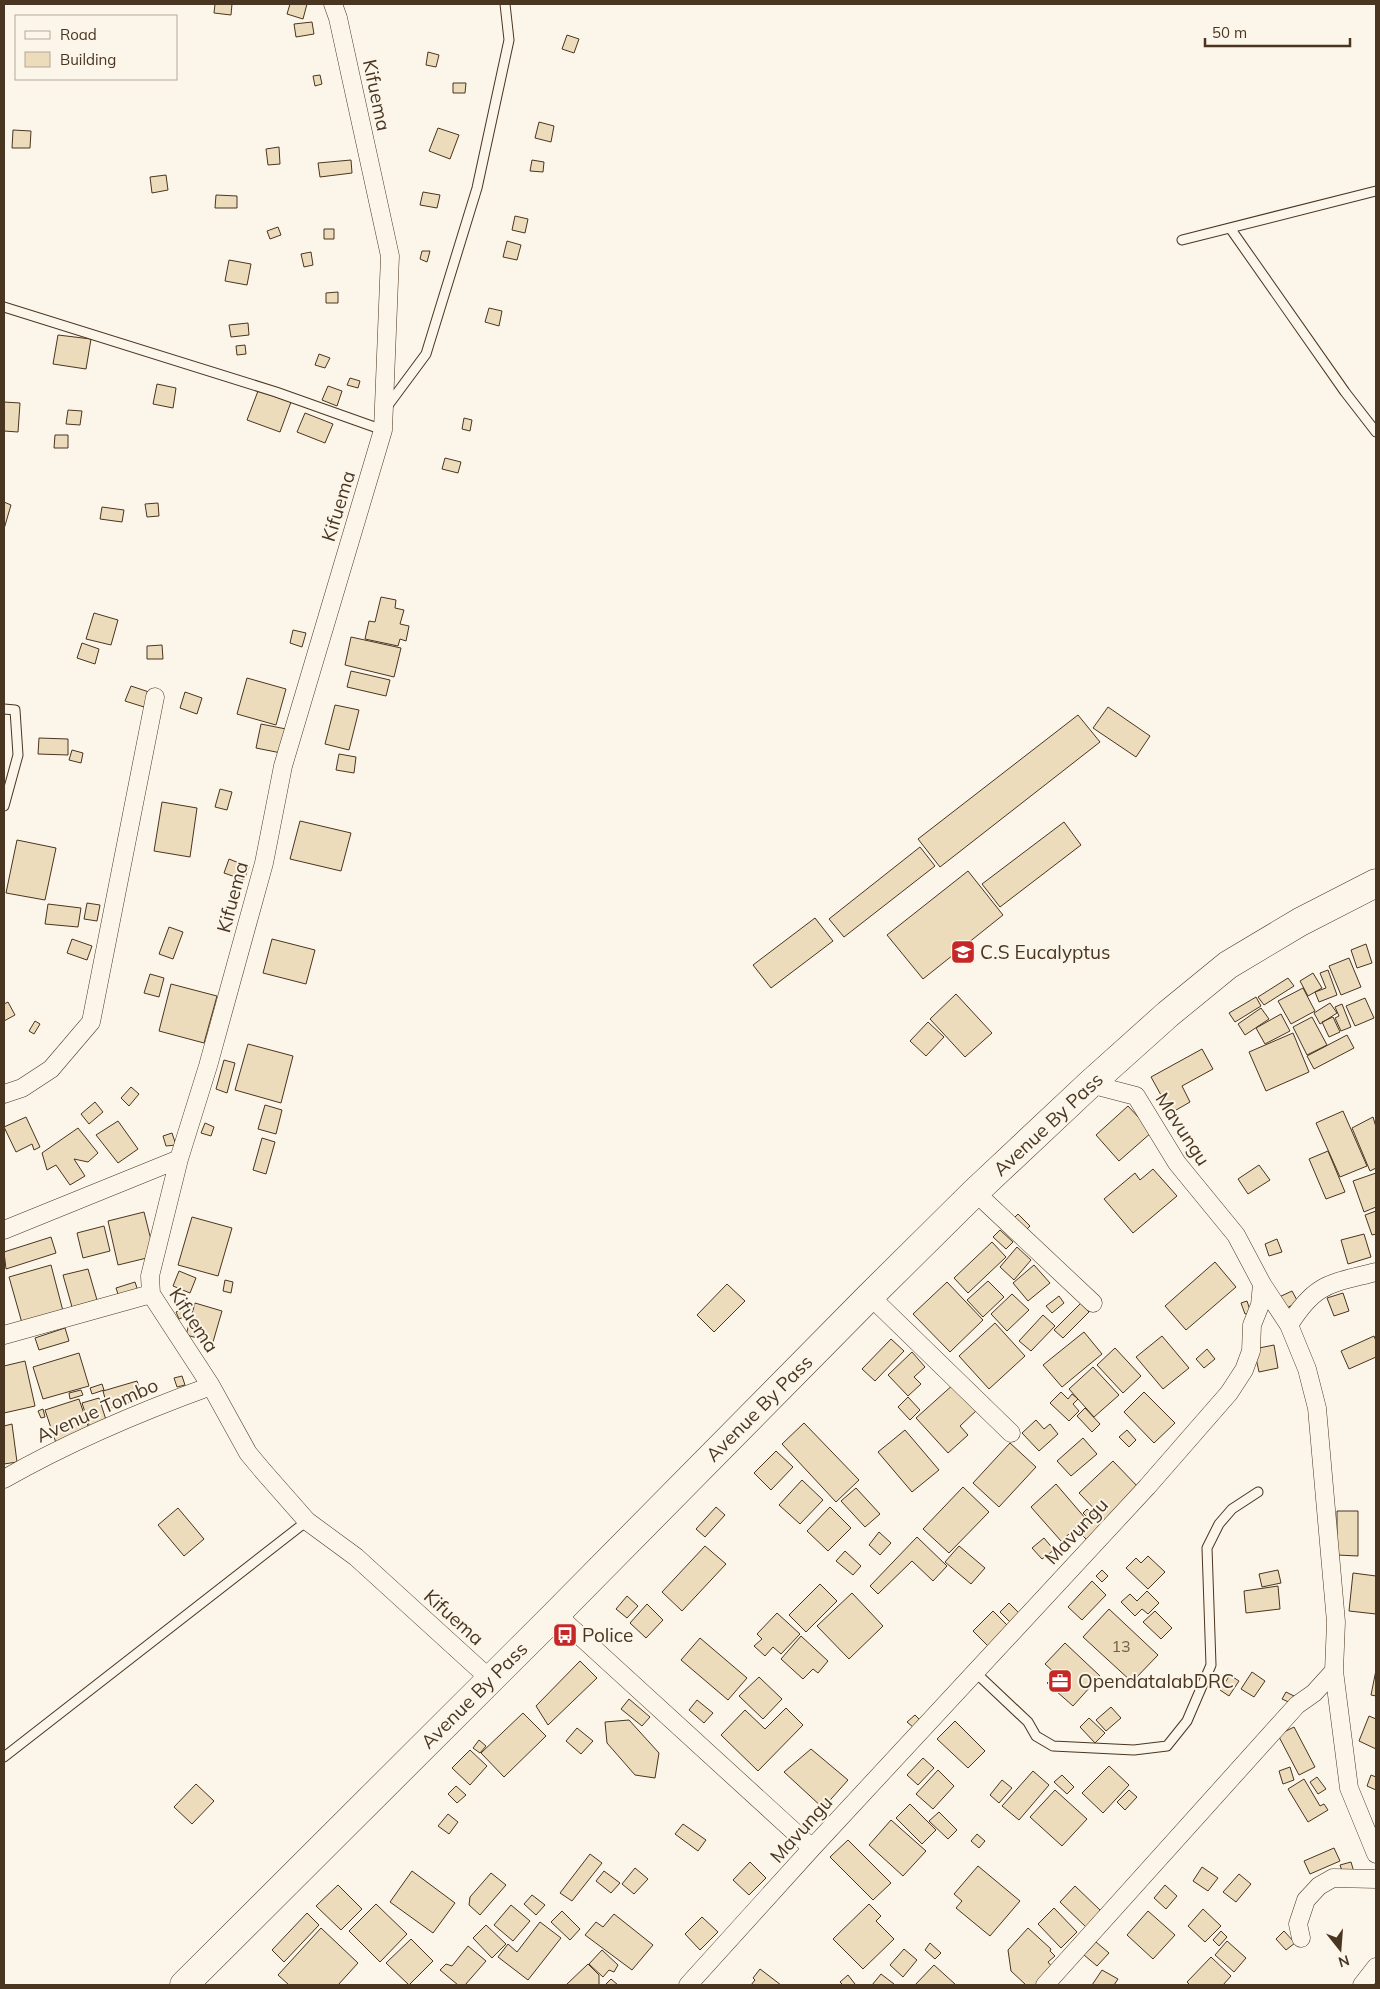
<svg xmlns="http://www.w3.org/2000/svg" width="1380" height="1989" font-family="Mulish,sans-serif">
<style>
.building{fill:#ecdcbc;stroke:#4a3520}
.lines{fill:none;stroke-linecap:round;stroke-linejoin:round}
.lane-casing{stroke:#4a3520;stroke-width:11}
.street-casing{stroke:#4a3520;stroke-width:19}
.highway-casing{stroke:#4a3520;stroke-width:29}
.lane{stroke:#fbf6e9;stroke-width:9}
.street{stroke:#fbf6e9;stroke-width:18}
.highway{stroke:#fbf6e9;stroke-width:28}
.labels{text-anchor:middle;dominant-baseline:central;stroke-width:4;stroke-linejoin:round;paint-order:stroke}
.number-label{font-size:16px;fill:#725f47}
.street-label{font-size:19px;fill:#4a3520;stroke:#fbf6e9}
.poi-label{font-size:19px;fill:#4a3520;stroke:#fbf6e9;text-anchor:start}
</style>
<rect width="100%" height="100%" fill="#fbf6e9"/>
<path class="building" d="M215,4H232L231,15L214,13Z
M290,4H307L303,19L287,14Z
M312,22L314,34L296,37L294,24Z
M567,35L579,39L574,53L562,49Z
M428,52L439,55L436,67L426,65Z
M320,75L322,84L315,86L313,76Z
M453,83H466L465,93H453Z
M539,122L554,126L551,142L535,138Z
M438,128L459,135L450,159L429,151Z
M13,130L31,131L30,148H12Z
M279,147L280,164L268,165L266,149Z
M351,160L352,173L320,177L318,163Z
M532,160L544,162L543,172L530,171Z
M166,175L168,190L152,193L150,177Z
M423,192L440,195L437,208L420,205Z
M216,195L237,196V208H215Z
M515,216L528,219L525,233L512,230Z
M278,227L281,235L270,239L267,231Z
M324,229H334V239H324Z
M507,241L521,245L517,260L503,257Z
M422,251H430L427,262L420,259Z
M311,252L313,265L304,267L301,254Z
M229,260L251,264L247,285L225,281Z
M338,292V303H326V293Z
M489,308L502,311L499,326L485,322Z
M248,323L249,335L231,337L229,325Z
M58,335L91,339L86,369L53,364Z
M245,345L246,354L237,355L236,346Z
M319,354L330,358L325,368L315,365Z
M350,378L360,381L358,388L347,385Z
M157,384L176,388L173,408L153,404Z
M328,386L342,391L337,406L322,400Z
M258,391L291,402L280,432L247,420Z
M4,402L20,403L18,432L4,431Z
M68,410L82,411L80,425L66,424Z
M305,413L333,424L325,443L297,432Z
M464,418L472,420L470,431L462,429Z
M55,435H68V448H54Z
M445,458L461,462L458,473L442,469Z
M4,502L11,505L4,529Z
M158,503L159,516L147,517L145,504Z
M102,507L124,510L122,522L100,519Z
M381,597L396,600L395,608L404,610L400,624L409,626L406,641L400,639L398,646L365,639L369,621L375,622Z
M94,613L118,620L111,645L86,639Z
M293,630L306,633L302,647L290,643Z
M351,637L401,648L394,677L345,665Z
M82,643L99,649L95,664L77,658Z
M162,645L163,659H147V646Z
M351,671L390,680L386,696L347,687Z
M247,678L286,689L276,725L237,714Z
M131,686L149,692L144,707L125,701Z
M185,692L202,698L197,714L180,708Z
M335,705L359,710L349,750L325,744Z
M1108,707L1150,736L1136,757L1093,728Z
M1078,715L1100,742L940,867L918,839Z
M261,724L286,729L281,753L256,748Z
M39,738L68,739V755L38,754Z
M72,750L83,753L81,763L69,760Z
M339,754L356,757L354,773L336,770Z
M220,789L232,792L227,810L215,807Z
M162,802L197,808L190,857L154,851Z
M300,821L351,833L341,871L290,859Z
M1064,822L1081,845L1000,907L982,884Z
M17,840L56,848L45,900L6,893Z
M920,847L935,866L844,937L829,919Z
M229,859L249,867L244,880L224,873Z
M968,871L1003,915L923,979L887,935Z
M87,903L100,905L97,921L84,919Z
M48,904L81,908L78,927L45,924Z
M815,918L833,941L771,988L753,965Z
M169,927L183,932L173,959L159,954Z
M72,939L92,946L87,960L67,953Z
M272,939L315,950L306,984L263,973Z
M1366,944L1372,963L1357,968L1351,950Z
M1349,958L1361,987L1341,995L1329,966Z
M1328,970L1337,995L1319,1002L1315,992L1326,988L1320,973Z
M1313,973L1322,988L1308,996L1300,981Z
M150,974L164,978L159,997L144,993Z
M1288,978L1294,986L1264,1005L1258,997Z
M171,984L217,996L204,1043L159,1031Z
M1303,988L1315,1011L1291,1024L1278,1001Z
M956,994L992,1033L965,1057L930,1019Z
M1256,997L1261,1006L1235,1022L1229,1013Z
M1365,998L1374,1018L1355,1026L1346,1006Z
M8,1002L15,1015L4,1021V1004Z
M1330,1003L1337,1013L1320,1024L1314,1013Z
M1342,1004L1351,1027L1341,1031L1335,1018L1339,1016L1335,1007Z
M1261,1008L1269,1019L1245,1035L1238,1024Z
M1281,1014L1290,1031L1265,1044L1256,1028Z
M1312,1017L1327,1045L1307,1055L1293,1027Z
M1333,1017L1340,1032L1329,1037L1322,1022Z
M35,1021L40,1024L34,1034L29,1031Z
M928,1022L944,1037L926,1056L910,1041Z
M1293,1033L1309,1072L1266,1091L1249,1052Z
M1347,1035L1354,1048L1314,1069L1307,1056Z
M248,1044L293,1056L281,1103L235,1090Z
M1202,1049L1213,1069L1182,1086L1190,1102L1171,1113L1151,1077Z
M224,1060L235,1063L227,1093L216,1089Z
M131,1087L139,1094L129,1106L121,1098Z
M95,1102L103,1112L89,1124L81,1114Z
M265,1105L282,1110L276,1134L258,1129Z
M1128,1106L1152,1132L1119,1161L1096,1135Z
M1343,1111L1367,1166L1340,1177L1316,1123Z
M26,1117L40,1147L34,1150L32,1144L16,1152L4,1127Z
M1373,1117L1376,1127V1168L1370,1171L1352,1128Z
M118,1121L138,1149L118,1163L96,1135Z
M205,1123L214,1127L211,1136L201,1133Z
M78,1128L98,1153L88,1162L74,1159L85,1176L70,1185L56,1165L47,1170L42,1153Z
M172,1133L176,1145L166,1146L163,1136Z
M262,1138L275,1142L266,1174L253,1170Z
M1328,1151L1345,1192L1326,1199L1309,1159Z
M1259,1165L1270,1180L1248,1194L1238,1179Z
M1153,1169L1177,1196L1133,1233L1104,1199L1135,1173L1140,1180Z
M1376,1173V1207L1364,1212L1353,1181Z
M1376,1211V1234L1372,1235L1365,1215Z
M144,1212L155,1256L118,1265L108,1221Z
M1018,1214L1030,1226L1023,1233L1011,1221Z
M192,1217L232,1228L218,1276L178,1265Z
M104,1226L110,1251L83,1258L77,1233Z
M1000,1230L1013,1242L1006,1249L993,1237Z
M1364,1234L1371,1257L1348,1264L1341,1240Z
M51,1237L56,1253L6,1269L4,1252Z
M1277,1239L1282,1252L1269,1256L1265,1244Z
M992,1242L1006,1257L968,1293L954,1278Z
M1017,1247L1031,1260L1014,1280L1000,1267Z
M1215,1262L1236,1287L1186,1330L1165,1306Z
M51,1265L63,1311L22,1323L9,1277Z
M1034,1265L1050,1283L1028,1301L1013,1283Z
M88,1269L97,1300L72,1307L63,1275Z
M179,1271L196,1278L190,1293L173,1286Z
M225,1280L233,1282L231,1293L223,1291Z
M988,1281L1004,1297L983,1317L967,1300Z
M135,1282L139,1294L120,1300L116,1288Z
M947,1282L983,1320L950,1352L913,1314Z
M727,1284L745,1301L714,1332L697,1315Z
M1292,1291L1298,1302L1283,1310L1277,1298Z
M1343,1293L1349,1311L1334,1316L1327,1298Z
M1012,1294L1029,1310L1007,1331L991,1314Z
M1059,1296L1064,1303L1052,1313L1046,1306Z
M1247,1301L1251,1313L1245,1314L1241,1303Z
M195,1303L222,1311L213,1342L186,1335Z
M1081,1303L1089,1312L1063,1338L1054,1330Z
M183,1309L186,1316L179,1319L176,1312Z
M1043,1315L1055,1326L1031,1351L1019,1341Z
M995,1323L1025,1356L989,1389L959,1356Z
M65,1328L69,1341L39,1350L35,1338Z
M1084,1332L1102,1354L1062,1387L1043,1365Z
M1162,1336L1189,1368L1163,1389L1136,1357Z
M1374,1336L1376,1341V1357L1349,1369L1341,1351Z
M891,1339L904,1351L875,1381L862,1369Z
M1274,1345L1278,1368L1259,1372L1254,1349Z
M1115,1348L1141,1376L1123,1393L1097,1365Z
M1207,1349L1215,1359L1204,1368L1196,1359Z
M912,1352L925,1367L914,1377L921,1384L908,1396L888,1375Z
M79,1353L89,1386L43,1399L33,1367Z
M25,1361L35,1406L4,1413V1366Z
M1093,1367L1119,1395L1094,1417L1069,1389Z
M182,1376L185,1385L177,1387L174,1378Z
M137,1381L141,1393L129,1396L131,1402L108,1409L103,1391Z
M955,1383L978,1409L960,1426L968,1435L948,1453L916,1418Z
M102,1384L104,1390L92,1394L90,1388Z
M81,1390L83,1395L70,1399L69,1393Z
M1061,1392L1068,1399L1072,1394L1078,1399L1073,1404L1079,1411L1069,1421L1050,1403Z
M1144,1392L1175,1423L1154,1443L1124,1412Z
M908,1397L920,1410L910,1420L898,1407Z
M99,1398L108,1426L91,1431L82,1403Z
M79,1399L91,1435L57,1446L45,1410Z
M1085,1408L1100,1424L1092,1432L1077,1416Z
M43,1409L45,1417L41,1418L38,1411Z
M1036,1420L1044,1429L1050,1424L1058,1434L1039,1451L1022,1433Z
M804,1423L859,1480L836,1502L782,1444Z
M12,1424L17,1462L4,1464V1426Z
M905,1430L939,1470L912,1492L878,1452Z
M1127,1430L1136,1440L1129,1447L1119,1437Z
M1083,1438L1097,1454L1071,1476L1057,1461Z
M1010,1443L1036,1467L999,1507L973,1483Z
M776,1451L793,1467L771,1490L754,1473Z
M1113,1461L1139,1488L1105,1520L1079,1493Z
M802,1480L823,1500L800,1524L779,1505Z
M1056,1484L1086,1519L1061,1541L1031,1507Z
M963,1487L989,1512L949,1553L923,1529Z
M856,1488L880,1514L865,1527L841,1501Z
M716,1507L725,1515L705,1537L696,1529Z
M830,1507L851,1528L828,1551L807,1531Z
M178,1508L204,1539L184,1556L158,1525Z
M1087,1509L1106,1527L1090,1543L1079,1532L1091,1521L1083,1513Z
M1337,1511H1358V1556L1337,1555Z
M879,1532L891,1543L880,1555L869,1545Z
M917,1537L947,1566L933,1581L912,1561L878,1594L870,1586Z
M1044,1538L1054,1550L1042,1559L1032,1548Z
M705,1546L726,1564L682,1611L662,1592Z
M959,1546L985,1568L971,1584L945,1562Z
M845,1551L861,1566L853,1575L836,1561Z
M1148,1556L1165,1572L1148,1589L1126,1568L1136,1558L1141,1563Z
M1102,1570L1108,1576L1102,1582L1096,1576Z
M1278,1570L1281,1583L1262,1587L1259,1574Z
M1353,1573L1376,1576V1614L1349,1611Z
M1092,1581L1106,1595L1082,1620L1068,1607Z
M820,1584L837,1601L806,1632L789,1615Z
M1278,1586L1280,1609L1246,1613L1244,1591Z
M1147,1591L1159,1603L1148,1614L1142,1609L1135,1616L1121,1602L1130,1594L1137,1601Z
M852,1593L883,1626L849,1659L817,1626Z
M627,1596L638,1606L627,1618L616,1609Z
M1009,1603L1021,1615L1012,1624L1000,1612Z
M647,1604L663,1620L646,1638L630,1623Z
M1109,1609L1158,1655L1132,1682L1083,1637Z
M993,1611L1009,1627L989,1647L973,1631Z
M1155,1611L1172,1628L1161,1639L1143,1622Z
M777,1613L800,1634L781,1654L773,1647L765,1656L754,1646L762,1639L757,1634Z
M801,1636L828,1661L818,1673L813,1669L803,1679L781,1659Z
M700,1638L747,1678L728,1700L681,1660Z
M1065,1643L1100,1676L1073,1706L1047,1683L1056,1674L1045,1664Z
M580,1661L597,1678L548,1725L536,1706Z
M1376,1670V1696L1371,1695Z
M1252,1672L1265,1681L1254,1697L1241,1689Z
M1230,1675L1239,1681L1229,1696L1220,1690Z
M759,1677L782,1699L763,1719L739,1696Z
M1286,1692L1296,1697L1293,1704L1282,1699Z
M629,1699L650,1717L642,1726L621,1709Z
M697,1700L713,1713L704,1723L689,1710Z
M1111,1707L1121,1718L1106,1731L1096,1720Z
M786,1708L803,1725L758,1771L721,1735L745,1710L765,1729Z
M523,1713L546,1736L504,1777L481,1753Z
M915,1715L920,1720L913,1727L907,1722Z
M1369,1716L1376,1719V1749L1359,1741Z
M1089,1718L1105,1733L1095,1743L1080,1727Z
M629,1720L659,1753L655,1778L635,1775L607,1743L605,1722Z
M955,1721L985,1751L968,1768L937,1739Z
M1294,1727L1315,1767L1299,1775L1278,1735Z
M577,1728L593,1741L581,1754L566,1741Z
M479,1740L486,1746L480,1753L473,1748Z
M811,1749L848,1780L823,1808L784,1772Z
M470,1750L487,1766L470,1785L452,1768Z
M923,1758L934,1768L918,1785L907,1775Z
M1109,1766L1129,1785L1103,1813L1082,1793Z
M1290,1767L1294,1780L1283,1784L1279,1771Z
M938,1770L954,1786L933,1809L916,1794Z
M1033,1771L1049,1785L1019,1820L1002,1806Z
M1062,1775L1074,1787L1067,1794L1054,1782Z
M1371,1775L1376,1777V1790L1367,1786Z
M1317,1777L1326,1789L1318,1794L1310,1782Z
M1304,1779L1320,1806L1324,1804L1328,1810L1308,1822L1288,1789Z
M1002,1780L1012,1788L999,1803L990,1795Z
M196,1784L214,1801L192,1824L174,1807Z
M456,1786L466,1795L457,1803L448,1794Z
M1055,1790L1087,1819L1062,1846L1030,1817Z
M1129,1790L1137,1797L1125,1810L1117,1802Z
M910,1804L936,1830L922,1844L896,1818Z
M939,1812L957,1830L948,1839L929,1821Z
M448,1814L458,1822L449,1834L438,1826Z
M891,1820L926,1851L903,1876L869,1845Z
M683,1824L706,1840L698,1851L675,1834Z
M977,1834L985,1841L979,1848L971,1841Z
M848,1840L891,1883L873,1900L830,1857Z
M1334,1848L1340,1861L1310,1874L1304,1861Z
M590,1854L602,1863L572,1901L560,1893Z
M750,1862L766,1878L749,1895L733,1880Z
M1351,1862L1354,1872L1343,1874L1340,1865Z
M978,1866L1020,1901L990,1936L956,1908L962,1901L954,1894Z
M1202,1867L1218,1878L1208,1891L1193,1881Z
M635,1868L648,1879L634,1894L622,1884Z
M412,1871L455,1903L433,1933L390,1902Z
M604,1871L620,1883L611,1893L596,1881Z
M491,1873L506,1885L480,1915L469,1905L470,1897Z
M1239,1874L1251,1884L1236,1902L1223,1892Z
M338,1885L362,1909L341,1930L316,1906Z
M1165,1885L1177,1896L1166,1909L1154,1898Z
M1075,1886L1100,1910V1913L1086,1927L1060,1902Z
M532,1895L545,1905L536,1915L524,1904Z
M376,1904L407,1934L380,1962L349,1931Z
M869,1904L881,1916L876,1921L894,1939L863,1969L833,1939Z
M511,1905L530,1921L513,1941L494,1925Z
M1054,1908L1077,1932L1061,1948L1038,1924Z
M1203,1909L1221,1926L1205,1942L1188,1926Z
M562,1911L580,1929L570,1940L551,1922Z
M1148,1911L1175,1935L1153,1959L1127,1935Z
M307,1913L319,1925L284,1962L272,1950Z
M614,1914L653,1945L632,1970L585,1935L596,1922L603,1927Z
M702,1917L718,1932L700,1950L685,1934Z
M540,1922L561,1938L528,1980L498,1957L508,1944L517,1952Z
M486,1925L506,1944L492,1958L473,1938Z
M321,1928L358,1963L338,1985H289L278,1975Z
M1028,1928L1051,1949L1050,1951L1055,1956L1048,1962L1053,1968L1035,1985H1026L1011,1971L1008,1950Z
M1221,1931L1227,1937L1219,1946L1213,1940Z
M1284,1931L1295,1943L1286,1950L1276,1939Z
M411,1939L433,1961L409,1985L386,1963Z
M1227,1941L1246,1958L1234,1972L1215,1955Z
M1096,1942L1109,1953L1097,1966L1084,1955Z
M930,1943L941,1953L935,1959L925,1950Z
M468,1946L486,1961L465,1985H458L440,1970L446,1964L452,1966Z
M904,1949L917,1960L903,1977L890,1965Z
M602,1950L618,1965L614,1972L609,1970L603,1977L589,1964Z
M1211,1957L1231,1976L1223,1985H1190L1187,1982Z
M588,1964L599,1975V1985H566Z
M934,1965L956,1985H915Z
M760,1969L781,1985H751L755,1980L753,1978Z
M1102,1970L1118,1979L1114,1985H1092Z
M881,1974L894,1984V1985H872Z
M848,1975L855,1984L853,1985H843L840,1982Z
M611,1979L618,1985H605Z"/>
<g class="lines">
<defs>
<path id="lane" d="M1230,228L1345,392L1376,432
M1182,240L1376,191
M4,307L276,392L383,430
M386,408L426,354L477,188L509,40L505,4
M4,709L15,710L18,755L4,806
M975,1672L1028,1722L1036,1736L1053,1746L1134,1750L1167,1746L1187,1721L1211,1665L1207,1548L1219,1524L1232,1509L1258,1492
M4,1757L307,1521"/>
<path id="street" d="M333,4L338,18L390,256L383,430L283,766L264,863L208,1066L179,1159L150,1276L151,1294L211,1386L248,1453L263,1471L307,1521L356,1557L490,1679
M4,1094L22,1088L51,1069L91,1022L155,697
M975,1192L1093,1303
M4,1230L179,1159
M870,1296L1011,1433
M1289,1325C1316,1282 1330,1284 1376,1272
M4,1335L151,1294
M4,1479C67,1443 142,1411 211,1386
M556,1614L812,1848
M1334,1671L1349,1788L1376,1854
M1301,1938L1298,1924L1306,1900L1319,1886L1333,1878L1376,1879
M688,1985L812,1848L1147,1487L1229,1393L1244,1370L1251,1351L1252,1325L1260,1305L1262,1284L1236,1235L1177,1163L1136,1096L1090,1084
M1045,1985L1297,1705L1314,1693L1334,1671L1336,1622L1317,1408L1307,1369L1289,1325L1262,1284
M1362,1985L1376,1967"/>
<path id="highway" d="M184,1985L556,1614L870,1296L975,1192L1090,1084L1168,1014L1228,965L1300,922L1376,883"/>
</defs>
<use href="#lane" class="lane-casing"/>
<use href="#street" class="street-casing"/>
<use href="#highway" class="highway-casing"/>
<use href="#lane" class="lane"/>
<use href="#street" class="street"/>
<use href="#highway" class="highway"/>
</g>
<defs>
<symbol id="school-square" viewBox="-11 -11 22 22"><rect x="-9" y="-9" width="18" height="18" rx="4" fill="#c62828" stroke="#fbf6e9"/><path d="M0-5L7-2L0 1L-7-2ZM-4 1L0 2.5L4 1V4Q0 6-4 4Z" fill="#fff"/></symbol>
<symbol id="bus-square" viewBox="-11 -11 22 22"><rect x="-9" y="-9" width="18" height="18" rx="4" fill="#c62828" stroke="#fbf6e9"/><path d="M-5-6H5V4H4V6H2V4H-2V6H-4V4H-5ZM-3.5-4V0h7V-4ZM-3.5 1.2v1.5H-2V1.2ZM2 1.2v1.5H3.5V1.2Z" fill="#fff"/></symbol>
<symbol id="office-square" viewBox="-11 -11 22 22"><rect x="-9" y="-9" width="18" height="18" rx="4" fill="#c62828" stroke="#fbf6e9"/><path d="M-6-3h4V-5.5h4V-3h4V5H-6ZM-1-4.5V-3h2v-1.5ZM-6 0V1H6V0Z" fill="#fff"/></symbol>
</defs>
<g fill-rule="evenodd">
<use href="#school-square" x="949" y="938" width="28" height="28"/>
<use href="#bus-square" x="551" y="1621" width="28" height="28"/>
<use href="#office-square" x="1046" y="1667" width="28" height="28"/>
</g>
<g class="labels">
<g class="number-label">
<text x="1121" y="1646">13</text>
</g>
<g class="street-label">
<text transform="translate(377 95) rotate(78)">Kifuema</text>
<text transform="translate(338 506) rotate(-73)">Kifuema</text>
<text transform="translate(232 897) rotate(-75)">Kifuema</text>
<text transform="translate(1048 1124) rotate(-43)">Avenue By Pass</text>
<text transform="translate(1183 1129) rotate(57)">Mavungu</text>
<text transform="translate(194 1320) rotate(57)">Kifuema</text>
<text transform="translate(759 1408) rotate(-45)">Avenue By Pass</text>
<text transform="translate(97 1410) rotate(-24)">Avenue Tombo</text>
<text transform="translate(1076 1531) rotate(-47)">Mavungu</text>
<text transform="translate(454 1617) rotate(42)">Kifuema</text>
<text transform="translate(474 1695) rotate(-45)">Avenue By Pass</text>
<text transform="translate(801 1829) rotate(-48)">Mavungu</text>
</g>
<g class="poi-label">
<text x="980" y="952">C.S Eucalyptus</text>
<text x="582" y="1635">Police</text>
<text x="1078" y="1681">OpendatalabDRC</text>
</g>
</g>
<rect width="1380" height="1989" fill="none" stroke="#4a3520" stroke-width="10"/>
<rect x="15" y="15" width="162" height="65" fill="#fbf6e9" stroke="#b4a999"/>
<rect x="25" y="31" width="25" height="8" fill="#fbf6e9" stroke="#b4a999"/>
<text x="60" y="40" font-size="15" fill="#4a3520">Road</text>
<rect x="25" y="52" width="25" height="15" fill="#ecdcbc" stroke="#b4a999"/>
<text x="60" y="65" font-size="15" fill="#4a3520">Building</text>
<g transform="translate(1340 1949) rotate(163)" stroke="#fbf6e9" stroke-width="4" paint-order="stroke">
<path d="M0-4L9 19L0 12L-9 19Z" fill="#4a3520"/>
<text y="-8" font-size="14" font-weight="bold" text-anchor="middle" fill="#4a3520">N</text>
</g>
<path d="M1205 38v8h145v-8" fill="none" stroke="#4a3520" stroke-width="2.5"/>
<text x="1212" y="38" font-size="15" fill="#4a3520" stroke="#fbf6e9" stroke-width="4" paint-order="stroke">50 m</text>
</svg>
